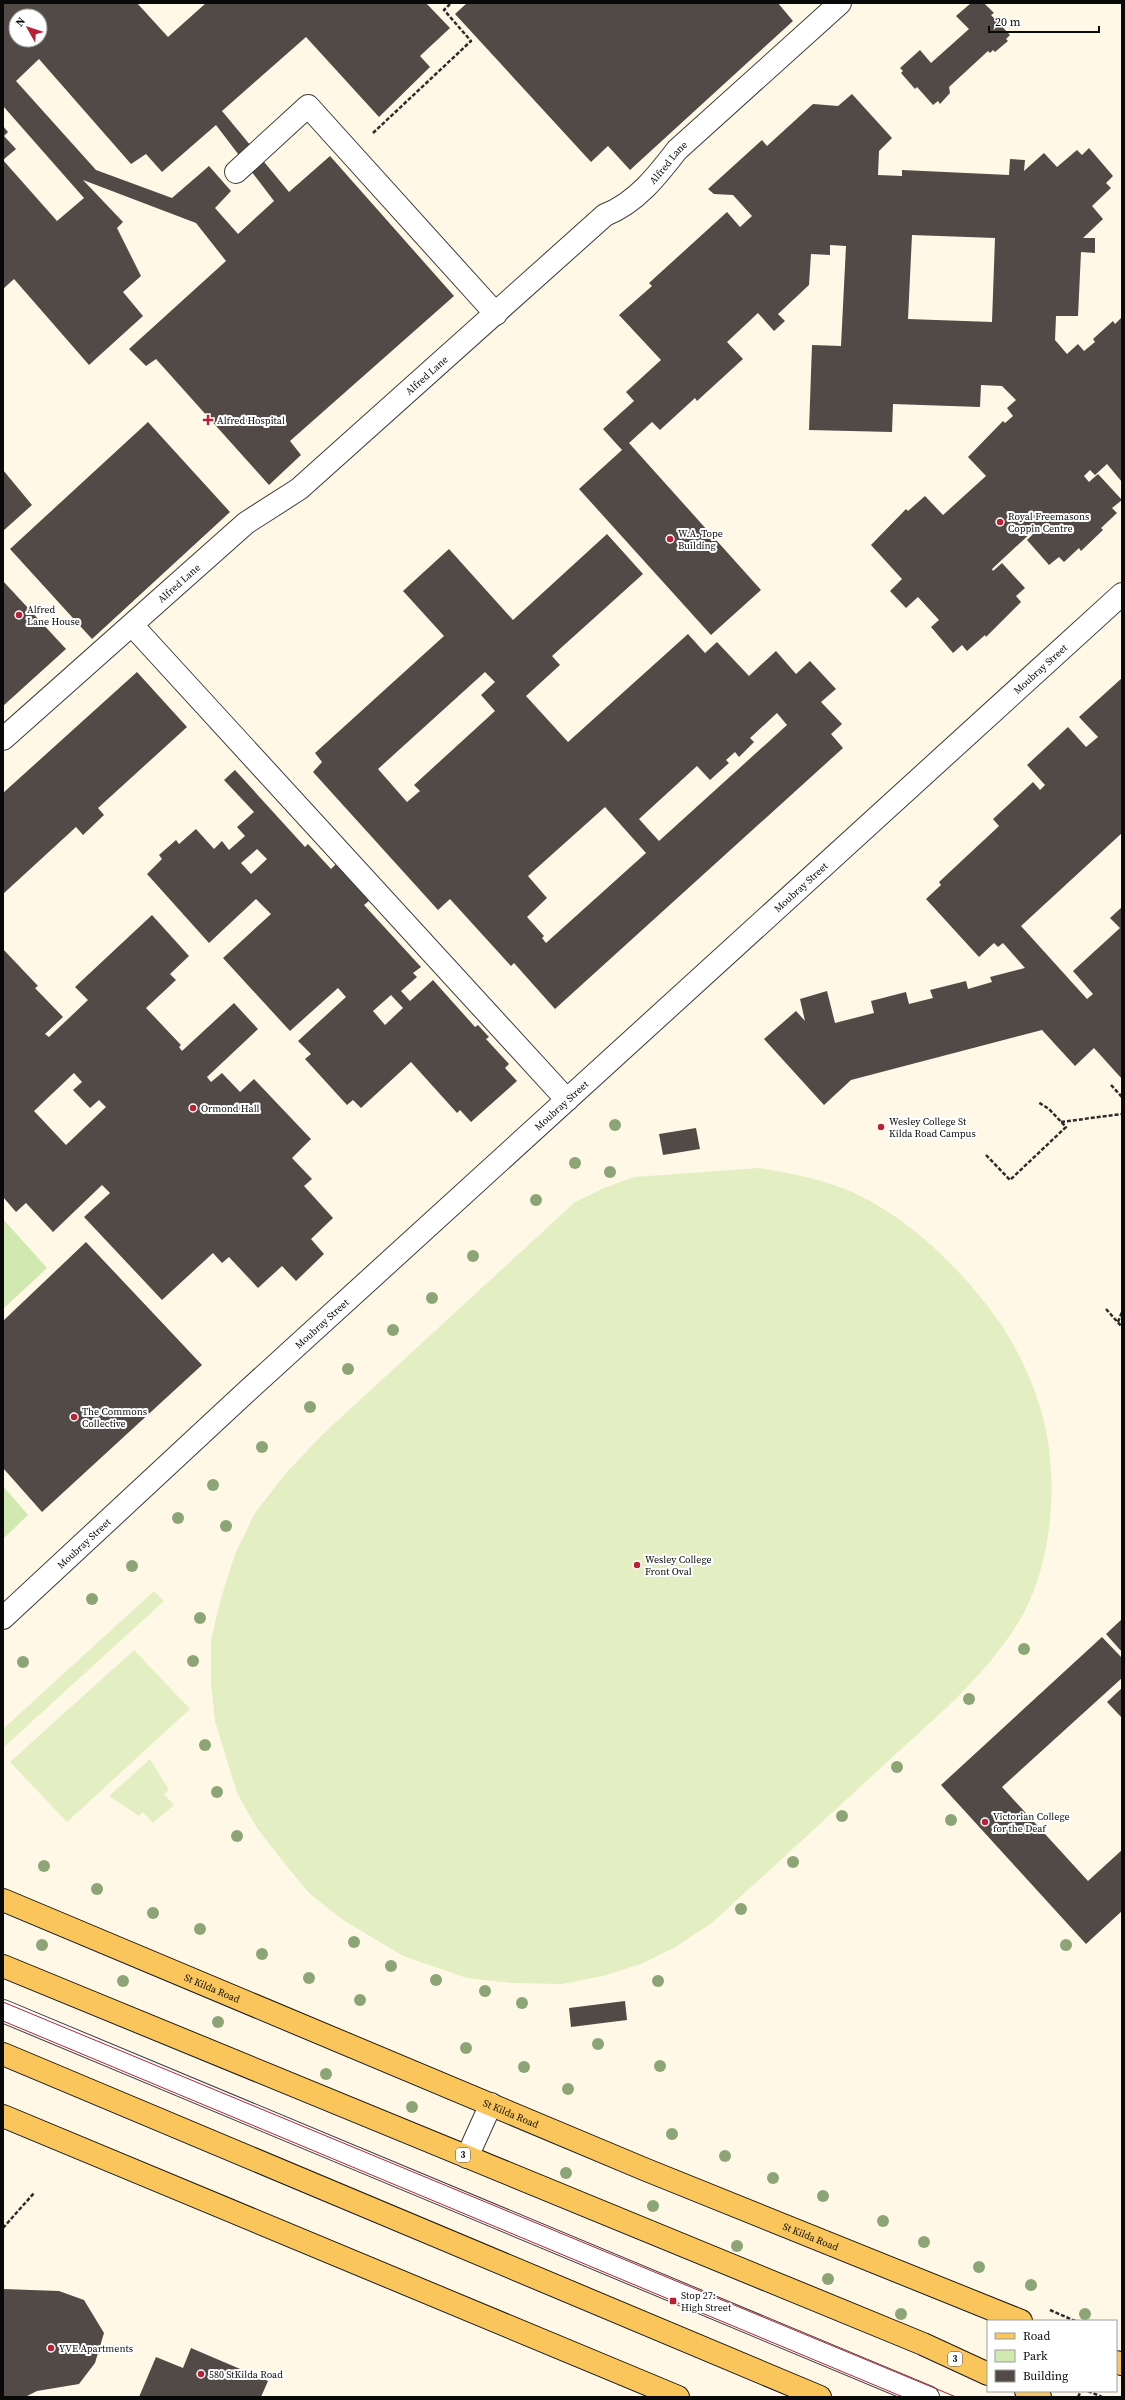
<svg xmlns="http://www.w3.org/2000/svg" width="1125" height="2400" font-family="'Source Serif 4',serif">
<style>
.green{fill:#d2e8b1}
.pitch{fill:#e3efc3}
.building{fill:#524a46;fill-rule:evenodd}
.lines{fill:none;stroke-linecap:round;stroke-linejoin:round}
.minor-casing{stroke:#3c3c3c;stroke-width:24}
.major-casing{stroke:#1a1a1a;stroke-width:24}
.path{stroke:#2b2b2b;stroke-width:2.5;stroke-dasharray:4 2;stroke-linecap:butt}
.minor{stroke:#fff;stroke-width:22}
.major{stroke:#fac65b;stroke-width:22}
.tram{stroke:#b92236;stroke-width:1}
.tree{fill:#8da476}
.poi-dot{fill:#b92236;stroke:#fff;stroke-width:1.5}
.labels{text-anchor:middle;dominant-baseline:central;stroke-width:4;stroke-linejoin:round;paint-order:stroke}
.shield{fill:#fff;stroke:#535353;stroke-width:1}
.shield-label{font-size:9px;font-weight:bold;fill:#090909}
.street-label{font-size:10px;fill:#090909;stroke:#fff}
.poi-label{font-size:10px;fill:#090909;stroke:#fff;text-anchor:start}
</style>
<rect width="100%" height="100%" fill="#fff8e6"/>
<path class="green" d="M3,1219L47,1268L3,1309Z
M3,1486L28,1515L3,1539Z"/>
<path class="pitch" d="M759,1168C788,1173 817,1178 845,1189C904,1213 961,1268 998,1320C1018,1349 1033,1381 1042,1414C1060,1477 1053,1567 1018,1623C984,1678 934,1719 886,1763C829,1816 771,1869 713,1922L677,1946L641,1964L603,1976L562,1984L512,1983L467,1978L403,1956L343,1920L309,1893L281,1859L257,1828L237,1793L215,1721L211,1684V1640L221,1598L235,1554L255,1513L286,1473L323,1434L575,1202L604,1188L634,1177Z
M154,1591L164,1601L3,1748V1729Z
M134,1650L190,1709L67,1822L10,1762Z
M150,1759L169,1790L164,1794L174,1805L153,1823L143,1812L139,1816L109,1796Z"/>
<path class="building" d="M3,3H137L168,37L206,3H426L450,28L420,56L430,67L379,117L306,37L222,111L289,192L330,156L454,296L290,441L301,455L269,485L156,359L146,366L129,349L226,261L196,223L83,180L123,222L117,228L141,276L123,292L143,316L89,365L14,279L3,289V160L57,221L84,198L3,106ZM16,16H40V40H16ZM39,59L131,164L146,154L162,172L216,125L274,201L238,234L215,208L231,191L209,166L172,198L96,170L16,81Z
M467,3H778L793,21L630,170L608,146L591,162L455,14Z
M971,3H984L994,13L991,15L1010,35L1006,39L1008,41L995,52L993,50L990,53L988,51L949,87L950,93L940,104L938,101L933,105L917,87L915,89L901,73L903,71L900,68L920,50L931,63L969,29L956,16Z
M852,94L892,138L879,151L878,175L902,176V170L1009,175L1010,159L1025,160L1024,171L1044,153L1057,167L1077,150L1082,155L1089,148L1113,176L1106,183L1111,188L1092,206L1103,219L1083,238H1095V253L1081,252L1078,316H1056L1055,340L1067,354L1078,344L1084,351L1095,342L1093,339L1113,321L1115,324L1122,317V482L1107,464L1095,475L1090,470L1084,476L1089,482L1098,474L1122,500L1112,508L1117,513L1101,528L1103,530L1081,551L1079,548L1064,562L1059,557L1049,565L1027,540L1036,531L1034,530L992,569L993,571L1002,563L1025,588L1016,596L1021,602L986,637L985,635L967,651L962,645L953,653L931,627L939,620L918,597L906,608L890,591L902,579L871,545L906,509L908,511L925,496L943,515L986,476L968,457L1003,421L1005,423L1013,416L1007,408L1016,400L1002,386L981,385L980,407L893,404L892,432L809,430L812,345L841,346L846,246L830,245V255L811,254L809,285L778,314L785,321L774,331L758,313L727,342L743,359L697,401L695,398L660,430L652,422L629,443L761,590L711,635L579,489L622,450L603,429L634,401L626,392L661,360L619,315L652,286L649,283L727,212L740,227L752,216L733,195L714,194L708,189L762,140L767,146L813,104L838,106ZM912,235L995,238L992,322L908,319Z
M3,126L8,132L4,136L16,149L3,160Z
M148,422L230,512L92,639L10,549Z
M3,470L32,505L3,531Z
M607,534L643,574L552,656L560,665L526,696L568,742L688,634L705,653L717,642L749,676L776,651L796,674L810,661L836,689L821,702L842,724L831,734L843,748L555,1009L514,963L511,966L450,899L438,910L313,772L322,762L315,753L444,636L403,591L449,549L513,620ZM485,672L495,682L481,695L495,711L414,785L420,791L407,802L378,769ZM777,713L787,725L659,841L639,819L697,766L710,780L729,763L726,760L735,752L739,757L754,742L750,738ZM605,807L646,853L546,943L542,938L544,936L527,917L547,898L528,876Z
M3,581L66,649L3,706Z
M137,672L187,727L98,808L104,815L83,835L76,827L3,894V793Z
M1122,678V833L1021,926L1087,999L1093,994L1073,971L1120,928L1110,918L1122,907V1079L1094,1048L1075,1066L1042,1030L851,1080L824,1105L764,1039L796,1011L805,1021L800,999L827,991L835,1023L874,1013L871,1001L906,992L909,1004L933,998L930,990L966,981L968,989L992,982L990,977L1025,968L1003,943L998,947L994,943L979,957L926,899L941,885L939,882L999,826L993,819L1033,782L1040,790L1045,785L1027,765L1068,727L1086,747L1098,737L1079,717Z
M235,770L305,847L308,844L331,869L337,863L370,900L364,905L421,967L413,973L417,977L401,991L410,1001L433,980L475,1027L478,1025L489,1037L486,1039L509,1064L505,1068L517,1081L471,1122L460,1110L457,1113L411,1062L361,1108L353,1100L347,1105L305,1059L311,1054L298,1041L346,997L338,988L290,1031L223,958L271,914L256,899L209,943L147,874L162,859L159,855L176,840L179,844L196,829L214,849L222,841L229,850L245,836L237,827L254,812L224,780ZM257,849L267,859L251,874L241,863ZM391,995L403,1008L385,1025L373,1011Z
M152,915L189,956L170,974L176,980L146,1008L181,1045L179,1047L182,1051L234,1003L258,1029L207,1077L211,1082L222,1073L240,1092L254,1079L311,1139L292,1158L312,1179L304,1186L333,1218L311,1239L324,1254L296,1281L282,1266L258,1288L229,1257L222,1263L213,1253L162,1300L84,1217L110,1193L102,1185L53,1232L26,1203L16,1212L3,1197V949L38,986L35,988L63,1017L45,1034L49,1037L88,1000L75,987ZM74,1073L82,1082L73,1090L90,1108L99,1100L106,1107L66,1145L34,1111Z
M696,1128L700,1149L663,1155L659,1134Z
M86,1242L202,1365L42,1512L3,1468V1321Z
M1122,1619V1652L1106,1634Z
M1102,1637L1122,1658V1678L1002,1787L1088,1881L1122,1850V1911L1086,1944L941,1785Z
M1122,1688V1718L1107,1702Z
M625,2001L627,2020L571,2027L569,2008Z
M3,2289L59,2291L84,2300L104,2333L95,2363L79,2384L37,2391L25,2397H3Z
M191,2348L268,2381L261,2397H139L156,2357L183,2368Z"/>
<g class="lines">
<defs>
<g id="minor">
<path d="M236,172L308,106L496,314"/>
<path d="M132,625L567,1100"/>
<path id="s1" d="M3,739L246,523L299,489L605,215C636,203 657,176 677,150L840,3"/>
<path id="s2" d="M3,1618L244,1394L1122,594"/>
<path d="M3,2011L928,2397"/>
<path d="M467,2157L491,2104"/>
</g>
<g id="major">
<path id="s3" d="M3,1900L644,2169L1021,2321"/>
<path d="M3,1966L923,2344L988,2374"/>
<path d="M3,2054L820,2397"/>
<path d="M3,2116L678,2397"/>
<path d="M1116,2362L1122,2364"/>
<path d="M1026,2391L1040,2397"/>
</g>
</defs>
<use href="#minor" class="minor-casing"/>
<use href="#major" class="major-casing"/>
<path class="path" d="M373,133L471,41L444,10L451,3
M1111,1085L1122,1097
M1061,1122L1122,1114
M986,1155L1010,1180L1066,1127L1049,1109L1038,1102
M1106,1309L1122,1327
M1118,1322L1122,1312
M3,2228L34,2193
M1050,2310L1075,2321
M1088,2391L1102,2397
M1078,2397L1081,2391"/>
<use href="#minor" class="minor"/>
<use href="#major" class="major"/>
<path class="tram" d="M3,2002L956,2397
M3,2021L903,2397"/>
</g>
<g class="tree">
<circle cx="615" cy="1125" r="6"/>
<circle cx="575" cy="1163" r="6"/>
<circle cx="610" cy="1172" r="6"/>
<circle cx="536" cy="1200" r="6"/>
<circle cx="473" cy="1256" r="6"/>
<circle cx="432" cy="1298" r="6"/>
<circle cx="393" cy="1330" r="6"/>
<circle cx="348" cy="1369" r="6"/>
<circle cx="310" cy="1407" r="6"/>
<circle cx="262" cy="1447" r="6"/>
<circle cx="213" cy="1485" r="6"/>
<circle cx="178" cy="1518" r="6"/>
<circle cx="226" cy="1526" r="6"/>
<circle cx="132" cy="1566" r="6"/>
<circle cx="92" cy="1599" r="6"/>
<circle cx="200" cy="1618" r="6"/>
<circle cx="1024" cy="1649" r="6"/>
<circle cx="193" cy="1661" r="6"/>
<circle cx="23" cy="1662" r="6"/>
<circle cx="969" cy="1699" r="6"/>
<circle cx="205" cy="1745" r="6"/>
<circle cx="897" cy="1767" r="6"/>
<circle cx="217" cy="1792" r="6"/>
<circle cx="842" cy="1816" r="6"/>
<circle cx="951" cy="1820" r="6"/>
<circle cx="237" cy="1836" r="6"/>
<circle cx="793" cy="1862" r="6"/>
<circle cx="44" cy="1866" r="6"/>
<circle cx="97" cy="1889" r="6"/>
<circle cx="741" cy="1909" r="6"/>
<circle cx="153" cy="1913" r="6"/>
<circle cx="200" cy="1929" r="6"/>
<circle cx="354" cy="1942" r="6"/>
<circle cx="42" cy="1945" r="6"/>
<circle cx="1066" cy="1945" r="6"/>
<circle cx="262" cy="1954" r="6"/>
<circle cx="391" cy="1966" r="6"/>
<circle cx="309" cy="1978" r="6"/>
<circle cx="436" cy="1980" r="6"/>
<circle cx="123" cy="1981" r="6"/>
<circle cx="658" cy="1981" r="6"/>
<circle cx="485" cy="1991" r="6"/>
<circle cx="360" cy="2000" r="6"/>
<circle cx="522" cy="2003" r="6"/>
<circle cx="218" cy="2022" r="6"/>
<circle cx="598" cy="2044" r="6"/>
<circle cx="466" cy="2048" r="6"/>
<circle cx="660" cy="2066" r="6"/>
<circle cx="524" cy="2067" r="6"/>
<circle cx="326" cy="2074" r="6"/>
<circle cx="568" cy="2089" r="6"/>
<circle cx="412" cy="2107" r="6"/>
<circle cx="672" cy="2134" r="6"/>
<circle cx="725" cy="2156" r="6"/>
<circle cx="566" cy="2173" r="6"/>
<circle cx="773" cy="2178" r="6"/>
<circle cx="823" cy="2196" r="6"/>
<circle cx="653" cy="2206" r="6"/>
<circle cx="883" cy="2221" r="6"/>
<circle cx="924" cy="2242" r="6"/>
<circle cx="737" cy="2246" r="6"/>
<circle cx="979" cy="2267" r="6"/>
<circle cx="828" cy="2279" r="6"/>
<circle cx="1031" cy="2285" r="6"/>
<circle cx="901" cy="2314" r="6"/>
<circle cx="1085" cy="2314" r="6"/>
</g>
<g class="poi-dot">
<path d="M206 414h4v4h4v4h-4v4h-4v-4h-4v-4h4z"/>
<circle cx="1000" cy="522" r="4"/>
<circle cx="670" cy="539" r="4"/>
<circle cx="19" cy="615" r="4"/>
<circle cx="193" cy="1108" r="4"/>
<circle cx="881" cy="1127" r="4"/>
<circle cx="74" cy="1417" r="4"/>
<circle cx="637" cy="1565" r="4"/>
<circle cx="985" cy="1822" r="4"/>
<rect x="669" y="2297" width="8" height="8" rx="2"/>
<circle cx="51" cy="2348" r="4"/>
<circle cx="201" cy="2374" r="4"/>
</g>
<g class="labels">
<g class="shield">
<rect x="456" y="2148" width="14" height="14" rx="3"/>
<rect x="948" y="2352" width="14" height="14" rx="3"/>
</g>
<g class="shield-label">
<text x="463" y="2155">3</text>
<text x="955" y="2359">3</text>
</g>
<g class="street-label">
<text stroke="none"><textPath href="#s1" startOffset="882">Alfred Lane</textPath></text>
<text stroke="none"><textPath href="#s1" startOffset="559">Alfred Lane</textPath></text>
<text stroke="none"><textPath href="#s1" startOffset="235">Alfred Lane</textPath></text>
<text stroke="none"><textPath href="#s2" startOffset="1406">Moubray Street</textPath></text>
<text stroke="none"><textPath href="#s2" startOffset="1082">Moubray Street</textPath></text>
<text stroke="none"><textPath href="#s2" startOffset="758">Moubray Street</textPath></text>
<text stroke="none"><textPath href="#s2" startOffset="434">Moubray Street</textPath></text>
<text stroke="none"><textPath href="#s2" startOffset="110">Moubray Street</textPath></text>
<text stroke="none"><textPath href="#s3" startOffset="227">St Kilda Road</textPath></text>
<text stroke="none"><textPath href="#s3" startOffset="551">St Kilda Road</textPath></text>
<text stroke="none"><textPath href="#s3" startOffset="875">St Kilda Road</textPath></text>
</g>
<g class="poi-label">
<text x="217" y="420">Alfred Hospital</text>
<text x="1008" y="516">Royal Freemasons<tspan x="1008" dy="12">Coppin Centre</tspan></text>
<text x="678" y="533">W.A. Tope<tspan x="678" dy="12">Building</tspan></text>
<text x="27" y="609">Alfred<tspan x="27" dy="12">Lane House</tspan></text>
<text x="201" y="1108">Ormond Hall</text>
<text x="889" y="1121">Wesley College St<tspan x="889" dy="12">Kilda Road Campus</tspan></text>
<text x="82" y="1411">The Commons<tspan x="82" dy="12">Collective</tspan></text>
<text x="645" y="1559">Wesley College<tspan x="645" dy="12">Front Oval</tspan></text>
<text x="993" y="1816">Victorian College<tspan x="993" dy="12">for the Deaf</tspan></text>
<text x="681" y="2295">Stop 27:<tspan x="681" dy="12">High Street</tspan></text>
<text x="59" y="2348">YVE Apartments</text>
<text x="209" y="2374">580 StKilda Road</text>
</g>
</g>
<rect width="1125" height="2400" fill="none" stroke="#090909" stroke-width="8"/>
<rect x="987" y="2320" width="130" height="72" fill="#ffffff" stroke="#9d9d9d"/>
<rect x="995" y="2333" width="20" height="6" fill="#fac65b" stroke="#9d9d9d"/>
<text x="1023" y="2340" font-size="12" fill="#090909">Road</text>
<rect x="995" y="2350" width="20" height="12" fill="#d2e8b1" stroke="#9d9d9d"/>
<text x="1023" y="2360" font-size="12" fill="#090909">Park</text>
<rect x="995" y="2370" width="20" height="12" fill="#524a46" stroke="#9d9d9d"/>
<text x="1023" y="2380" font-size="12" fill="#090909">Building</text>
<g transform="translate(28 28) rotate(309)"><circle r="19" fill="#ffffff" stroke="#9d9d9d"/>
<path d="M0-3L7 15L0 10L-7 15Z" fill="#b92236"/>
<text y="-6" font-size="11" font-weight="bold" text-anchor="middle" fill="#090909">N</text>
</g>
<path d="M989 26v6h110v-6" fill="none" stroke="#090909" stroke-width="2"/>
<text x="995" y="26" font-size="12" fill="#090909" stroke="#ffffff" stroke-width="3" paint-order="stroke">20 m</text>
</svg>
